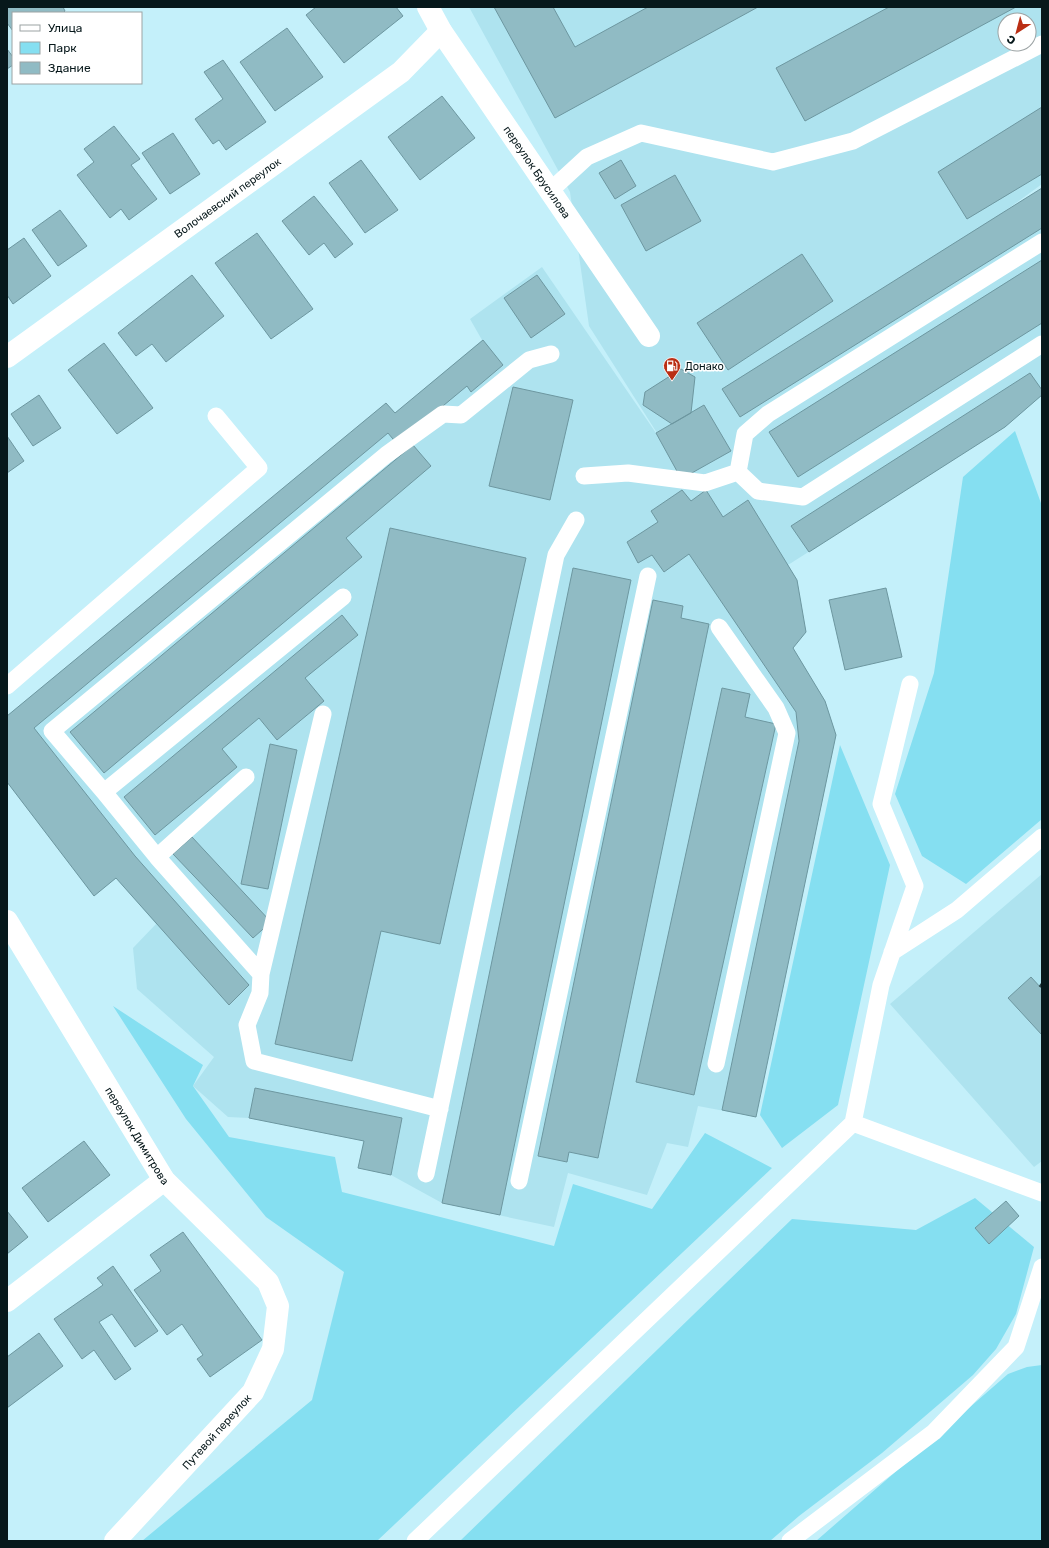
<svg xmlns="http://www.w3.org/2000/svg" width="1049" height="1548" font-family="Rubik,sans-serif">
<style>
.built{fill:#aee3ef;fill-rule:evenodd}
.green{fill:#85dff1}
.building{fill:#90bbc4;stroke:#6d97a0}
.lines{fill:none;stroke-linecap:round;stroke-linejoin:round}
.lane{stroke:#fff;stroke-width:17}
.street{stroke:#fff;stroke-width:22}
.rail{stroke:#2b4145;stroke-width:3;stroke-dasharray:5 5;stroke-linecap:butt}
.labels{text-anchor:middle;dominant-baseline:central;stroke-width:3;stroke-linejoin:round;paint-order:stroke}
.street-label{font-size:11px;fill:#07181b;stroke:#fff}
.poi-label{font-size:11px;fill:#07181b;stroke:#fff;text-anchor:start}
</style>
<rect width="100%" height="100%" fill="#c4f0fa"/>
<path class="built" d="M469,7H1042V184L998,216L1042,188V395L1005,427L788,565L797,580L806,632L793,648L825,701L836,735L756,1117L698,1106L688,1147L667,1143L647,1195L568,1173L554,1227L442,1203L391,1175L358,1168L363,1141L249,1118L228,1117L193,1086L214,1057L137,989L133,948L156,924L116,878L94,896L7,782V716L386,403L395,413L482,340L470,319L542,267L656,433L678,472L690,474L694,472L678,466L589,326L570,192ZM1005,20H1029V44H1005Z
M1042,874V1161L1034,1167L890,1004Z"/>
<path class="green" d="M1015,431L1042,506V819L966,884L922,856L895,794L934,673L963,477Z
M840,745L890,865L838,1105L782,1148L760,1115Z
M113,1006L203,1065L193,1086L229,1137L335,1157L342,1192L554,1246L573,1184L652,1209L705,1133L772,1168L377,1541H142L312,1400L344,1272L266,1217L186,1119Z
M975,1198L1034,1247L1016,1314L996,1349L973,1375L882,1453L799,1516L770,1541H460L792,1219L916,1230Z
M1042,1365V1541H816L1008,1374L1027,1367Z"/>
<path class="building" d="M7,7H63L65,11L63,13H13V31L7,23Z
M316,7H396L403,16L344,63L306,15Z
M494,7H553L575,47L648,7H758L555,118Z
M889,7H1016L805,121L776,68Z
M287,28L323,77L275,111L240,62Z
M7,49L13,57V65L7,69Z
M223,60L266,122L226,150L219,140L213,144L195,119L223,99L204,72Z
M442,96L475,138L420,180L388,137Z
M1042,107V174L967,219L938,172Z
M114,126L140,159L131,165L157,199L129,220L121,209L110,218L77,175L94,162L84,149Z
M173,133L200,174L170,194L142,153Z
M361,160L398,210L365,233L329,183Z
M621,160L636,186L615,199L599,173Z
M675,175L701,221L646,251L621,205Z
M1042,188V228L740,417L722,389Z
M314,196L353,244L335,258L324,243L309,255L282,221Z
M60,210L87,246L58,266L32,230Z
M257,233L313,309L271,339L215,263Z
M24,238L51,276L13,304L7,295V250Z
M802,254L833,301L728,370L697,323Z
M1042,260V323L798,477L769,432Z
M192,275L224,316L166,362L152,344L136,356L118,333Z
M537,275L565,314L531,338L504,298Z
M483,340L503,365L471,392L467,386L397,444L388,433L34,728L135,856L249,985L229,1005L116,878L94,896L7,782V716L386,403L395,413Z
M104,343L153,408L117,434L68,370Z
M681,369L695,377L691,413L672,424L643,405L645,392Z
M1030,373L1042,390V395L1005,427L809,552L791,526Z
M513,387L573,400L550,500L489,486Z
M39,395L61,428L33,446L11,414Z
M704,405L731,451L690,474L678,473L656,433Z
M7,436L24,461L7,473Z
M413,445L431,466L346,538L362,557L104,773L70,732Z
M682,490L691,501L706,490L723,517L748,500L797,580L806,632L793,648L825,701L836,735L756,1117L722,1110L799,741L796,712L689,554L664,572L652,555L638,563L627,542L658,522L651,511Z
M390,528L526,558L440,944L381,931L352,1061L275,1044Z
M573,568L631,580L500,1215L442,1203Z
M886,588L902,657L845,670L829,600Z
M653,600L683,606L681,618L709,624L598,1158L569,1152L567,1162L538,1156Z
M342,615L358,635L305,678L324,701L277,740L259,718L222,749L237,767L155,835L124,797Z
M722,688L750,694L745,717L776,724L694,1095L636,1082Z
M270,744L297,750L268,889L241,884Z
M192,837L271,922L253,938L173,854Z
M1031,977L1042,989V1035L1008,998Z
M255,1088L402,1118L391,1175L358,1168L364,1141L249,1118Z
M84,1141L110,1175L48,1222L22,1188Z
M1006,1201L1019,1216L989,1244L975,1228Z
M7,1211L28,1237L7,1254Z
M183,1232L262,1340L210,1377L197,1359L203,1355L182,1324L167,1335L134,1290L161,1271L150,1255Z
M113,1266L158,1331L135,1347L112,1314L99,1322L131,1369L115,1380L94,1350L82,1359L54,1319L103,1285L97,1278Z
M39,1333L63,1366L7,1408V1357Z"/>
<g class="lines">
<path class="lane" d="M551,190L587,157L641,133L773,162L853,141L1042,44
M738,472L745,434L768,414L1042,242
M584,476L628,473L705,483L738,472L758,491L803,497L1042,344
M7,686L259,468L216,416
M104,792L343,597
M157,857L246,777
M892,952L957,910L1042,837
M261,974L323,714
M716,1064L787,733L776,708L719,627
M440,1109L254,1061L247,1025L260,993L261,974L157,857L104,792L52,731L386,455L443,414L461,415L529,360L551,354
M853,1123L1042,1193
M426,1174L556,555L576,520
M519,1181L648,576
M415,1541L853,1123L881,985L915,886L881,804L910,684
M790,1541L934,1432L1016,1347L1042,1267"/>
<g class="street">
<path id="s1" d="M428,7L441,31L649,336"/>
<path id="s2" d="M7,357L401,72L441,31"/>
<path id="s3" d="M7,921L164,1180L268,1282L278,1306L273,1349L253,1392L115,1541"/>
<path d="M7,1301L164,1180"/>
</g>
<path class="rail" d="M1040,987L1042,984"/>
</g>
<defs>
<symbol id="fuel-pin" viewBox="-11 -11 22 30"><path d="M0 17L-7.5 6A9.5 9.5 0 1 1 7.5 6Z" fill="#ba2e14" stroke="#fff"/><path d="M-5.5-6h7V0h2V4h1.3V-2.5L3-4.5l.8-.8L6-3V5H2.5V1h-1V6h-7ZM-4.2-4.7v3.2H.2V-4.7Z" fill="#fff"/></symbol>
</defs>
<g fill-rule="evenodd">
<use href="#fuel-pin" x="662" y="356" width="20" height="27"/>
</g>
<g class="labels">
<g class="street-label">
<text stroke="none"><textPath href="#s1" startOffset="198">переулок Брусилова</textPath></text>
<text stroke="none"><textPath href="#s2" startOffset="272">Волочаевский переулок</textPath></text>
<text stroke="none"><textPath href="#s3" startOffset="251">переулок Димитрова</textPath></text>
<text transform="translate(217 1432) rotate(-48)">Путевой переулок</text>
</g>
<g class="poi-label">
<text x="685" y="366">Донако</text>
</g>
</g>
<rect width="1049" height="1548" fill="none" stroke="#07181b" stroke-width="16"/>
<rect x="12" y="12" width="130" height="72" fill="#ffffff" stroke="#9ca3a4"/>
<rect x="20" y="25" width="20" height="6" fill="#ffffff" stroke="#9ca3a4"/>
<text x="48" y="32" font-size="12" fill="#07181b">Улица</text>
<rect x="20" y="42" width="20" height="12" fill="#85dff1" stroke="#9ca3a4"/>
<text x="48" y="52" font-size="12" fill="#07181b">Парк</text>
<rect x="20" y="62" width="20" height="12" fill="#90bbc4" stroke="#9ca3a4"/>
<text x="48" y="72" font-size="12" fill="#07181b">Здание</text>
<g transform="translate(1017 32) rotate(216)"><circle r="19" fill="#ffffff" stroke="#9ca3a4"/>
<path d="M0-3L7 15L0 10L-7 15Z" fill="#ba2e14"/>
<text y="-6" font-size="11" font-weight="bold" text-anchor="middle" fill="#07181b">С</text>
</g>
</svg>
